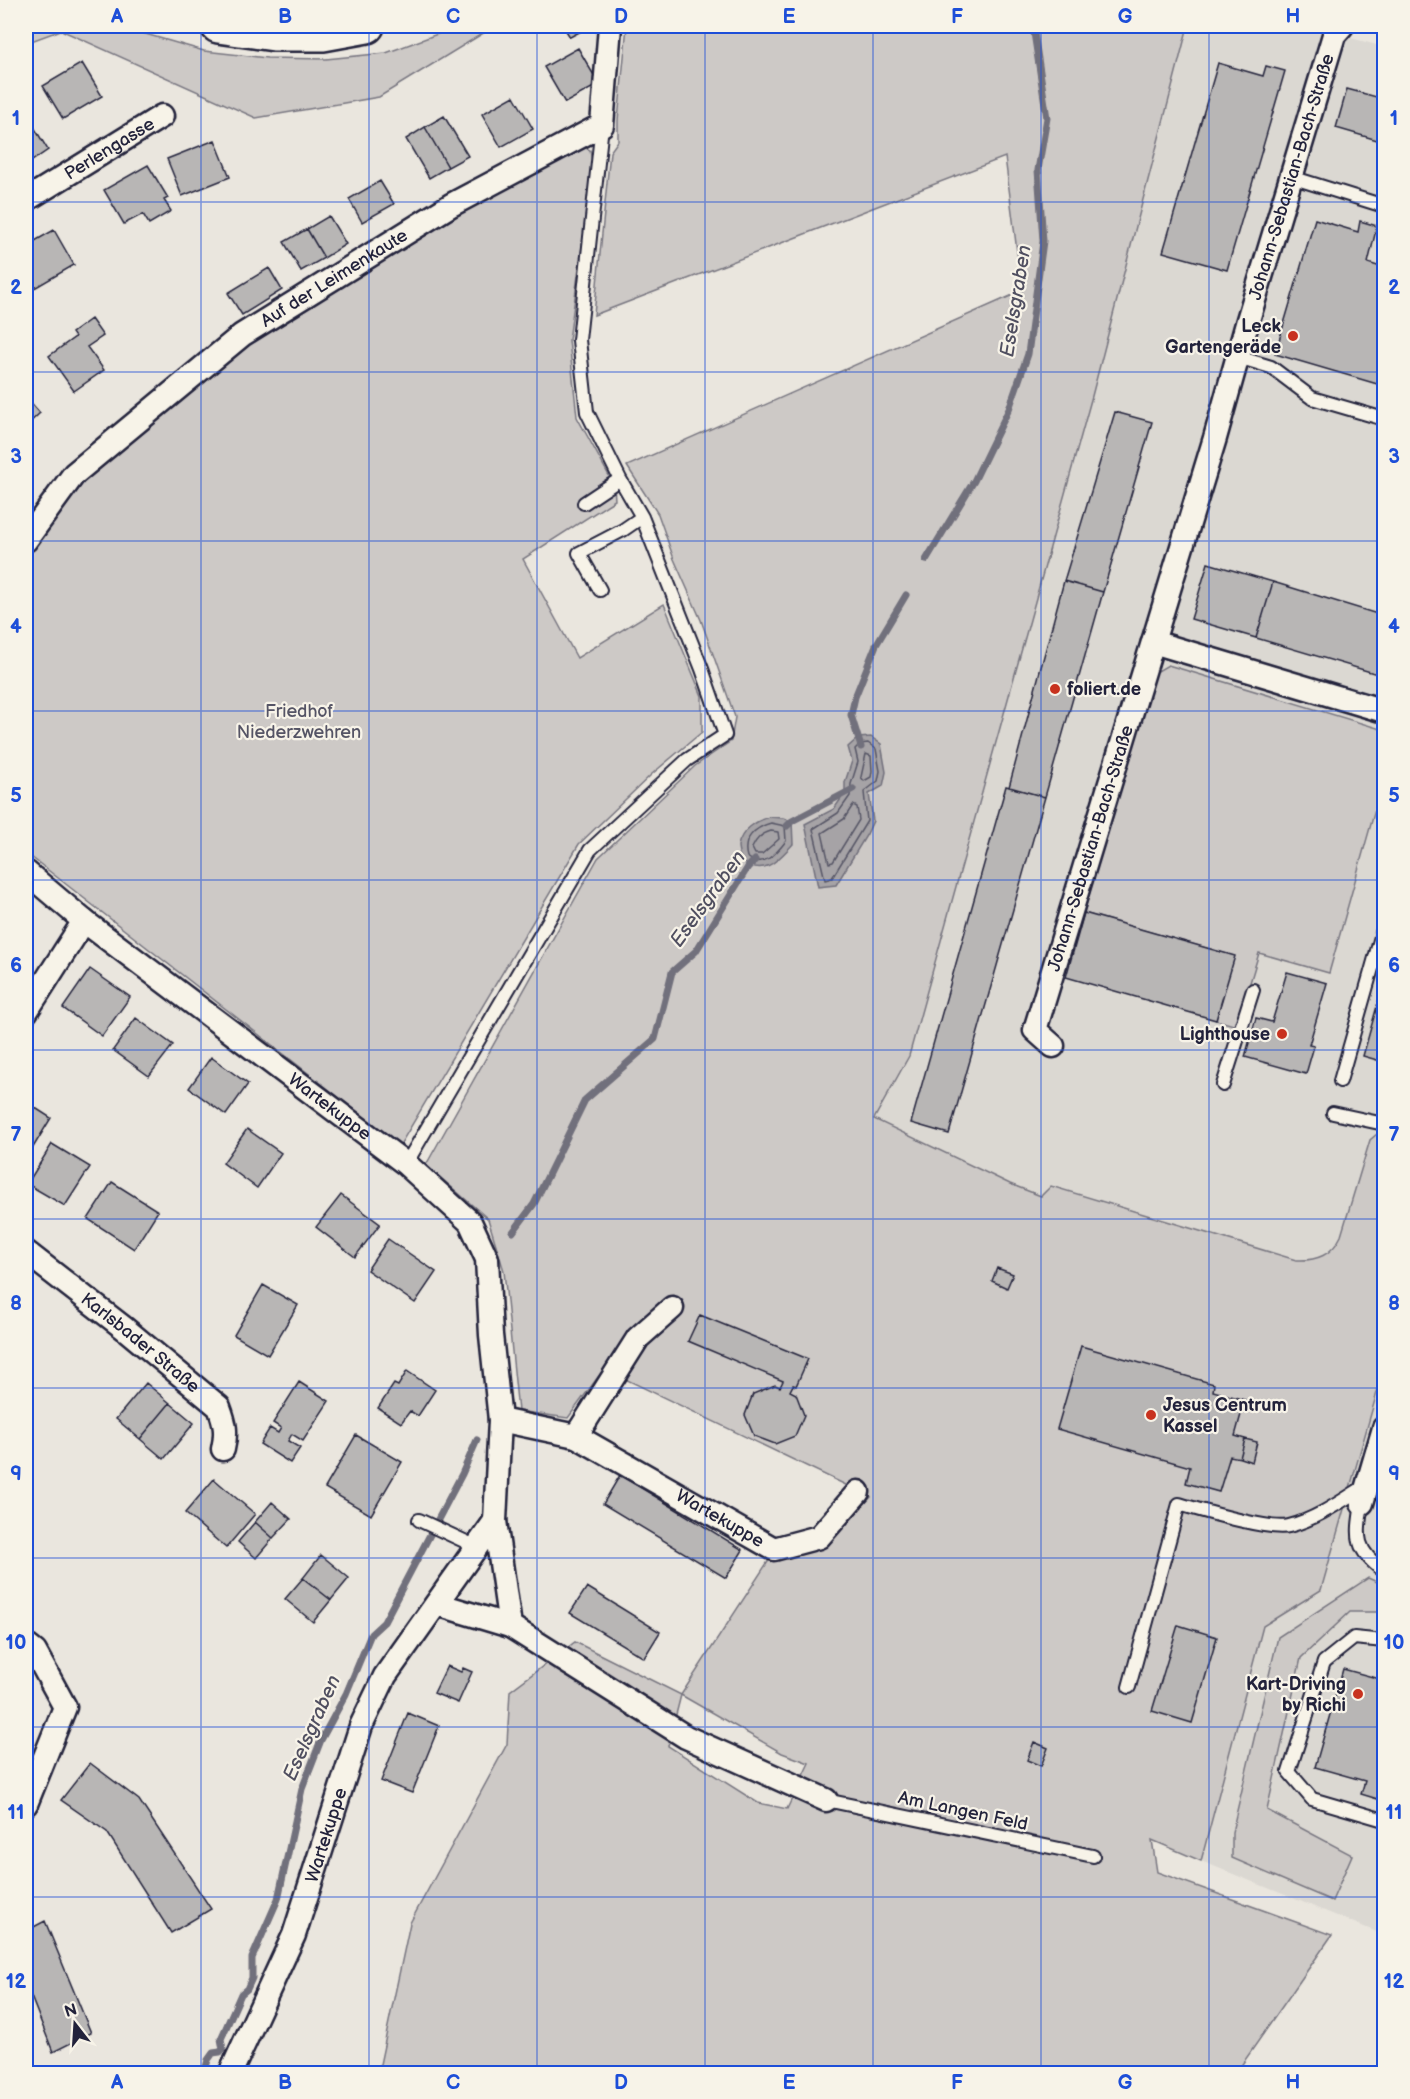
<svg xmlns="http://www.w3.org/2000/svg" width="1410" height="2099" font-family="'Balsamiq Sans',sans-serif">
<style>
.built{fill:#dbd8d2}
.green{fill:#cdc9c6;stroke:#787680;stroke-width:1.5;fill-rule:evenodd}
.water{fill:#a6a3a6;stroke:#716f7b;stroke-width:1.5}
.lines{fill:none;stroke-linecap:round;stroke-linejoin:round}
.shore{stroke:#575666;stroke-width:1.5}
.stream{stroke:#716f7b;stroke-width:7}
.building{fill:#b8b6b5;stroke:#22223b;stroke-width:1.5}
.lane-casing{stroke:#22223b;stroke-width:16}
.street-casing{stroke:#22223b;stroke-width:27}
.secondary-casing{stroke:#22223b;stroke-width:38}
.lane{stroke:#f7f3e8;stroke-width:12}
.street{stroke:#f7f3e8;stroke-width:22}
.secondary{stroke:#f7f3e8;stroke-width:33}
.grid{fill:none;stroke:#1d4ed8;stroke-width:1.5;stroke-opacity:0.55}
.poi-dot{fill:#c8321e;stroke:#f7f3e8;stroke-width:2}
.labels{text-anchor:middle;dominant-baseline:central;stroke-width:4.5;stroke-linejoin:round;paint-order:stroke}
.street-label{font-size:18px;fill:#22223b;stroke:#f7f3e8}
.poi-label{font-size:18px;font-weight:bold;fill:#22223b;stroke:#f7f3e8;text-anchor:end}
.park-label{font-size:18px;fill:#555465;stroke:#f7f3e8}
.water-label{font-size:20px;font-style:italic;fill:#504f60;stroke:#f7f3e8}
.neatline{fill:none;stroke:#1d4ed8;stroke-width:2}
.grid-label{font-size:20px;text-anchor:middle;font-weight:bold;fill:#1d4ed8}
</style>
<rect width="100%" height="100%" fill="#eae6de"/>
<filter id="ink" filterUnits="userSpaceOnUse"><feTurbulence type="fractalNoise" baseFrequency=".0167" numOctaves="2"/><feDisplacementMap in="SourceGraphic" scale="12" xChannelSelector="R" yChannelSelector="G"/><feConvolveMatrix kernelMatrix="1 2 1 2 8 2 1 2 1" color-interpolation-filters="sRGB"/></filter>
<g filter="url(#ink)">
<path class="built" d="M1188,26H1307L1384,47V1935L1201,1861L1009,1777L1041,1196L1010,1184L874,1120L909,1056L1092,396Z"/>
<path class="green" d="M26,26H118L204,51L267,58L326,59L386,53L459,26H495L379,97L256,118L61,30L26,43Z
M627,26H1188L1092,396L909,1056L874,1119L1010,1184L1041,1196L1051,1186L1296,1260C1317,1261 1332,1255 1341,1236L1370,1140L1377,1134L1384,1135V1368L1321,1590L1263,1626L1201,1861L1152,1840L1157,1872L1332,1935L1236,2073L380,2074L379,2069L410,1923L507,1744L510,1691L575,1642L681,1695L771,1557L827,1544L871,1497L623,1378L609,1362L568,1418L518,1411L504,1271L488,1219L426,1165L598,858L695,766L731,741L735,717L701,620L674,559L658,514L627,466L1022,291L1005,157L594,315L610,152L618,141V120ZM681,1695L782,1753L809,1763L787,1809L758,1803L668,1746Z
M580,145L590,150L593,167L569,340L577,417L614,485L615,500L523,559L577,658L664,604L702,696V732L652,774L579,844L400,1145L26,853V558L87,478L242,347L453,214Z
M1168,665L1384,730V778L1329,973L1259,953L1237,1026L1216,1020L1234,956L1084,913L1150,683L1156,672Z
M1368,1578L1384,1585V1612H1350L1301,1658L1267,1810L1352,1855L1332,1901L1232,1858V1832L1278,1637Z"/>
<path class="water" d="M871,737L881,744L886,772L883,786L869,794L873,821L867,834L836,885L818,887L805,824L834,809L845,793V782L852,761L848,747L858,738Z
M769,817L783,818L792,821L793,844C777,861 765,877 741,861C740,856 738,850 738,846C741,830 756,821 769,817Z"/>
<g class="lines">
<path class="shore" d="M868,743L876,749L880,771L878,781L864,792L867,821L832,878L825,880L813,829L838,813L850,796L851,784L858,762L855,749L860,744Z
M866,754L871,756L872,771L871,777L864,781L861,777Z
M853,805L857,807L859,820L833,862L829,863L822,833L844,819Z
M771,823L785,826L786,841C776,854 763,869 747,857C742,839 754,828 771,823Z
M771,831L778,832L779,839L762,854H755L752,848C756,839 761,834 771,831Z"/>
<path class="stream" d="M926,560L974,481L1009,409L1028,354L1043,241L1038,170L1047,118L1033,26
M861,747L851,715L855,697L876,645L906,595
M787,826L792,821L853,789
M513,1232L534,1204L585,1100L655,1039L672,972L696,951L748,867L755,860
M204,2074L208,2060L213,2053L220,2052L223,2049L221,2039L241,1994L247,1989L252,1978V1958L278,1899L302,1789L321,1740L346,1694L371,1634L384,1622L462,1474L477,1440"/>
</g>
<path class="building" d="M563,26H591L570,37Z
M578,48L599,84L565,103L544,67Z
M82,63L102,96L63,119L43,86Z
M1218,63L1263,76L1266,66L1285,71L1227,270L1163,252Z
M1347,89L1384,99V142L1336,128Z
M514,96L533,129L501,147L482,114Z
M26,114L48,150L26,165Z
M444,116L468,156L448,167L425,127Z
M425,127L448,167L429,178L406,139Z
M215,140L230,177L182,196L167,159Z
M148,165L168,198L164,200L171,211L149,224L143,214L124,224L104,190Z
M380,181L394,204L362,222L349,199Z
M329,216L346,244L324,258L307,229Z
M1315,219L1358,232L1360,221L1377,226L1368,263L1384,268V386L1275,354Z
M307,229L324,258L301,271L284,242Z
M54,230L74,265L26,293V246Z
M269,268L282,290L242,315L228,293Z
M91,319L103,336L87,347L104,370L74,391L49,356L75,337L72,333Z
M26,397L40,413L26,426Z
M1115,412L1152,422L1103,592L1064,581Z
M1208,563L1273,582L1256,638L1191,619Z
M1064,581L1103,592L1045,797L1009,787Z
M1273,582L1384,616V676L1256,638Z
M1006,786L1045,797L949,1134L911,1123Z
M1084,913L1235,956L1216,1020L1066,977Z
M90,969L130,997L102,1036L63,1008Z
M1287,972L1327,983L1309,1045L1314,1046L1306,1074L1245,1057L1256,1018L1272,1022Z
M1384,981V1062L1363,1056Z
M136,1018L173,1045L149,1076L113,1050Z
M211,1057L248,1084L226,1115L189,1088Z
M26,1102L51,1118L26,1159Z
M247,1129L281,1153L257,1188L223,1163Z
M52,1144L90,1167L65,1206L27,1184Z
M112,1182L158,1211L134,1249L88,1219Z
M341,1195L380,1224L355,1257L316,1227Z
M388,1239L436,1272L415,1303L367,1270Z
M997,1268L1013,1274L1007,1288L992,1281Z
M263,1285L298,1305L268,1355L234,1335Z
M700,1315L808,1359L796,1386L793,1385L790,1391L796,1394L804,1415L795,1436L775,1444L754,1436L745,1415L753,1394L775,1385L780,1387L783,1381L688,1341Z
M1081,1346L1214,1384L1213,1391L1245,1400L1235,1436L1245,1439L1240,1458L1230,1456L1219,1492L1186,1483L1190,1467L1057,1429Z
M407,1371L435,1390L418,1416L410,1411L401,1423L378,1408L394,1384L398,1386Z
M299,1382L329,1401L303,1441L292,1434L288,1441L300,1448L290,1463L260,1444L270,1428L278,1433L281,1428L273,1423Z
M146,1383L170,1403L140,1439L116,1419Z
M170,1403L194,1423L164,1459L140,1439Z
M356,1435L402,1462L371,1515L325,1488Z
M1245,1439L1257,1442L1252,1462L1240,1458Z
M620,1475L743,1550L726,1578L603,1504Z
M214,1479L255,1514L226,1548L185,1513Z
M272,1502L291,1519L273,1538L255,1522Z
M255,1522L273,1538L256,1558L238,1542Z
M321,1555L349,1578L331,1600L303,1578Z
M303,1578L331,1600L313,1622L285,1599Z
M587,1587L660,1632L644,1658L570,1613Z
M1178,1625L1217,1637L1192,1723L1152,1711Z
M447,1666L461,1672L463,1668L472,1672L458,1703L434,1693Z
M1343,1669L1384,1680V1801L1361,1794L1365,1781L1315,1767Z
M408,1713L439,1726L412,1793L381,1781Z
M1034,1742L1048,1748L1041,1766L1027,1760Z
M90,1763L139,1800L211,1909L171,1933L107,1832L61,1800Z
M45,1921L91,2033L53,2052L26,1984V1931Z"/>
<g class="lines">
<defs>
<path id="lane" d="M1291,177L1384,206
M1238,357L1271,367L1312,398L1384,419
M584,503L620,479
M600,590L579,553L623,530L642,517
M1340,1081L1384,926
M1223,1085L1253,990
M1333,1113L1384,1124
M406,1164L590,850L687,760L725,735L702,669L642,517L620,479L587,412L579,340L602,125
M1362,1503C1357,1536 1354,1550 1384,1571
M419,1520L477,1547
M1384,1641L1354,1638L1324,1662L1289,1772L1312,1799L1384,1820
M1129,1687L1179,1504C1200,1510 1270,1531 1289,1526C1317,1519 1343,1500 1367,1485
M826,1800L1093,1856"/>
<g id="street">
<path id="s1" d="M26,200L162,116"/>
<path id="s2" d="M26,540L74,474L242,335L451,205L602,125L610,26"/>
<path d="M1153,642L1384,711"/>
<path id="s3" d="M26,872L84,921L406,1164L470,1222L487,1259L491,1335L500,1420L495,1521L510,1626L686,1737L826,1800"/>
<path d="M26,1012L84,921"/>
<path id="s4" d="M1053,1046L1035,1030L1215,438L1248,320L1334,35L1342,26"/>
<path id="s5" d="M26,1252L124,1328L219,1407C225,1423 227,1432 223,1449"/>
<path d="M500,1420L576,1436L638,1338L672,1308"/>
<path id="s6" d="M576,1436L774,1549L819,1537L858,1492"/>
<path d="M1362,1503L1384,1428"/>
<path d="M437,1604L510,1626"/>
<path d="M26,1645L35,1652L65,1707L26,1804"/>
<path id="s7" d="M230,2074L294,1935L361,1726L385,1676L495,1521"/>
</g>
<path id="secondary" d="M218,26L274,34H323L367,26"/>
</defs>
<use href="#lane" class="lane-casing"/>
<use href="#street" class="street-casing"/>
<use href="#secondary" class="secondary-casing"/>
<use href="#lane" class="lane"/>
<use href="#street" class="street"/>
<use href="#secondary" class="secondary"/>
</g>
</g>
<path class="grid" d="M201,26V2074M369,26V2074M537,26V2074M705,26V2074M873,26V2074M1041,26V2074M1209,26V2074M26,202H1384M26,372H1384M26,541H1384M26,711H1384M26,880H1384M26,1050H1384M26,1219H1384M26,1388H1384M26,1558H1384M26,1727H1384M26,1897H1384"/>
<g class="poi-dot">
<circle cx="1293" cy="336" r="6"/>
<circle cx="1055" cy="689" r="6"/>
<circle cx="1282" cy="1034" r="6"/>
<circle cx="1151" cy="1415" r="6"/>
<circle cx="1358" cy="1694" r="6"/>
</g>
<g class="labels">
<g class="street-label">
<text stroke="none"><textPath href="#s1" startOffset="98">Perlengasse</textPath></text>
<text stroke="none"><textPath href="#s4" startOffset="915">Johann-Sebastian-Bach-Straße</textPath></text>
<text stroke="none"><textPath href="#s2" startOffset="408">Auf der Leimenkaute</textPath></text>
<text stroke="none"><textPath href="#s4" startOffset="214">Johann-Sebastian-Bach-Straße</textPath></text>
<text stroke="none"><textPath href="#s3" startOffset="384">Wartekuppe</textPath></text>
<text stroke="none"><textPath href="#s5" startOffset="146">Karlsbader Straße</textPath></text>
<text stroke="none"><textPath href="#s6" startOffset="166">Wartekuppe</textPath></text>
<text transform="translate(963 1811) rotate(12)">Am Langen Feld</text>
<text stroke="none"><textPath href="#s7" startOffset="258">Wartekuppe</textPath></text>
</g>
<g class="poi-label">
<text x="1281" y="326">Leck<tspan x="1281" dy="21">Gartengeräde</tspan></text>
<text x="1067" y="689" text-anchor="start">foliert.de</text>
<text x="1270" y="1034">Lighthouse</text>
<text x="1163" y="1405" text-anchor="start">Jesus Centrum<tspan x="1163" dy="21">Kassel</tspan></text>
<text x="1346" y="1684">Kart-Driving<tspan x="1346" dy="21">by Richi</tspan></text>
</g>
<g class="park-label">
<text x="299" y="711">Friedhof<tspan x="299" dy="21">Niederzwehren</tspan></text>
</g>
<g class="water-label">
<text transform="translate(1016 301) rotate(-81)">Eselsgraben</text>
<text transform="translate(708 899) rotate(-54)">Eselsgraben</text>
<text transform="translate(312 1728) rotate(-66)">Eselsgraben</text>
</g>
</g>
<rect width="1410" height="2099" fill="none" stroke="#f7f3e8" stroke-width="66"/>
<g transform="translate(75 2024) rotate(343)" stroke="#f7f3e8" stroke-width="4.5" paint-order="stroke">
<path d="M0-4.5L10 22L0 15L-10 22Z" fill="#22223b"/>
<text y="-9" font-size="16" font-weight="bold" text-anchor="middle" fill="#22223b">N</text>
</g>
<rect x="33" y="33" width="1344" height="2033" class="neatline"/>
<g class="grid-label">
<text x="117" y="23">A</text>
<text x="285" y="23">B</text>
<text x="453" y="23">C</text>
<text x="621" y="23">D</text>
<text x="789" y="23">E</text>
<text x="957" y="23">F</text>
<text x="1125" y="23">G</text>
<text x="1293" y="23">H</text>
<text x="16" y="125">1</text>
<text x="1394" y="125">1</text>
<text x="16" y="294">2</text>
<text x="1394" y="294">2</text>
<text x="16" y="463">3</text>
<text x="1394" y="463">3</text>
<text x="16" y="633">4</text>
<text x="1394" y="633">4</text>
<text x="16" y="802">5</text>
<text x="1394" y="802">5</text>
<text x="16" y="972">6</text>
<text x="1394" y="972">6</text>
<text x="16" y="1141">7</text>
<text x="1394" y="1141">7</text>
<text x="16" y="1310">8</text>
<text x="1394" y="1310">8</text>
<text x="16" y="1480">9</text>
<text x="1394" y="1480">9</text>
<text x="16" y="1649">10</text>
<text x="1394" y="1649">10</text>
<text x="16" y="1819">11</text>
<text x="1394" y="1819">11</text>
<text x="16" y="1988">12</text>
<text x="1394" y="1988">12</text>
<text x="117" y="2089">A</text>
<text x="285" y="2089">B</text>
<text x="453" y="2089">C</text>
<text x="621" y="2089">D</text>
<text x="789" y="2089">E</text>
<text x="957" y="2089">F</text>
<text x="1125" y="2089">G</text>
<text x="1293" y="2089">H</text>
</g>
</svg>
